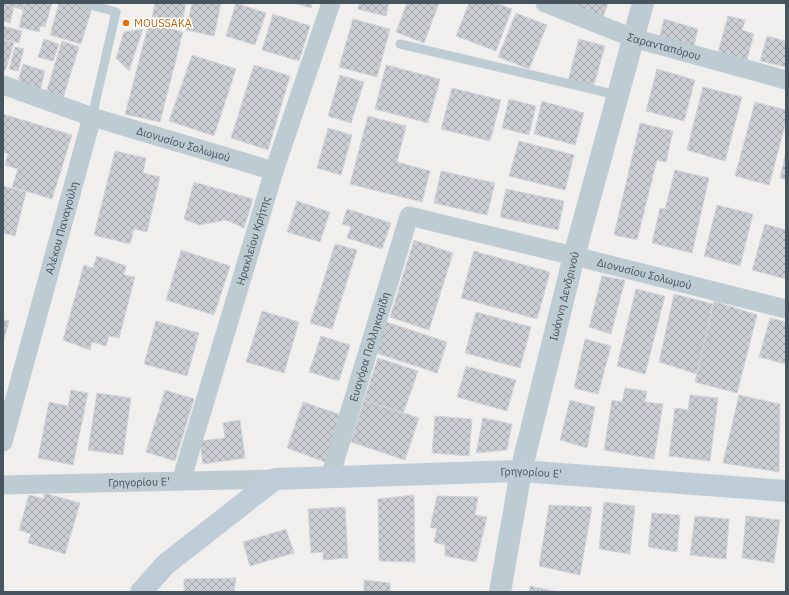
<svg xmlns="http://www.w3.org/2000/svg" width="789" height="595" font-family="'IBM Plex Sans',sans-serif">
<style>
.building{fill:url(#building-cross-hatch);stroke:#d1d5da}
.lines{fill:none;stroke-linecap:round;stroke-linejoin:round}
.service{stroke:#bdcbd2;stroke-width:9}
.minor{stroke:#bdcbd2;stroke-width:19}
.tertiary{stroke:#bdcbd2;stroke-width:22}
.secondary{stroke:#bdccd7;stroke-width:22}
.food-dot{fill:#e8710a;stroke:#fff;stroke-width:1.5}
.labels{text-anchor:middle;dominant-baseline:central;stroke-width:3.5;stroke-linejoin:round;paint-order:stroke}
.food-label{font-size:11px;fill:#c56008;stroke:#fff;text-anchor:start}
.street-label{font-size:11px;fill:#45545d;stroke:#fff}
</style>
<defs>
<pattern id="building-cross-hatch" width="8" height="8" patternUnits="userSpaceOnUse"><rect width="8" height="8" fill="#caced3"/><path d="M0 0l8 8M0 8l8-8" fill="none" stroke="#a6aaae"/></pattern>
</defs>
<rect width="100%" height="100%" fill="#f1eeee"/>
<path class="building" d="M3,3H25L23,10L14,7L10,23L3,21Z
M25,3H52L45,27L40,26L39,32L19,27Z
M59,3H76L92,8L81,44L50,35Z
M155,3H186L182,23L152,17Z
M192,3L221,4L214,36L186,30Z
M236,3L266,13L255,45L226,36Z
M294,3H312L311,8Z
M359,3H389L386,16L358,9Z
M407,3H439L424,43L396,32Z
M469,3H496L512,9L496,51L456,36Z
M567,3H608L603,17Z
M516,13L547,25L529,69L498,57Z
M273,14L310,26L299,61L262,50Z
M728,16L745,20L742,30L754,34L747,60L718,52Z
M353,19L390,29L377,77L339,67Z
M664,19L698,29L693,49L659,39Z
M149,23L183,32L160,122L125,114Z
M3,26L22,31L19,43L3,39Z
M143,29L129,71L116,58L124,32Z
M767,36L786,41V67L760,61Z
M44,39L59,44L53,61L38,57Z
M579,39L605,46L593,88L568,81Z
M3,40L14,43L6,69L3,71Z
M62,41L79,47L63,98L46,93Z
M15,47L24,49L18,71L9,69Z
M192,55L236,69L214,136L169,121Z
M23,64L45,71L40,91L17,85Z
M254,65L290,76L268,150L231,138Z
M386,65L440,79L428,123L375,109Z
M657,69L695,80L684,121L646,111Z
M340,75L364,82L351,123L328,116Z
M703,87L742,97L725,161L687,150Z
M452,88L501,100L490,141L441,129Z
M509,99L536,106L529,135L502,128Z
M542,101L584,113L575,145L534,134Z
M755,102L786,110V122L769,185L735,176Z
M3,114L72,135L52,199L12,187L18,169L5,165L8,154L3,152Z
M368,116L406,126L397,162L430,171L422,202L350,184Z
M640,123L673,131L666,162L657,160L637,240L614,235Z
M328,128L352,135L341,175L317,168Z
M519,141L574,155L565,190L509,176Z
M115,151L146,158L143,173L160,177L147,232L134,229L130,244L94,235Z
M786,152V180L780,178Z
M675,170L709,178L692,253L652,243L660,208L665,209Z
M441,171L495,183L487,215L434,203Z
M194,182L253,199L244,228L226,220L199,225L184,219Z
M3,186L26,192L15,236L3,233Z
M506,189L564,201L558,230L500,217Z
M297,201L330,212L320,242L287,232Z
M717,205L753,214L740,266L704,256Z
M347,209L391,223L382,249L347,238L351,227L342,224Z
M765,224L786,230V279L752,270Z
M414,240L453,253L429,330L390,317Z
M335,244L357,250L332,329L310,323Z
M181,250L230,266L214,315L166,300Z
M474,251L550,272L537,319L461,298Z
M97,256L126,266L124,275L135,277L119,338L109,336L106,346L92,342L90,350L63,340L84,265L93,268Z
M602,276L625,280L611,334L589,327Z
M636,289L665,296L645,374L617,366Z
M674,294L713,304L697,374L659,362Z
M714,301L757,315L737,393L695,382Z
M262,311L299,322L284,373L246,362Z
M476,312L531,327L520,368L465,353Z
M770,318L786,322V364L759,357Z
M3,320L9,321L3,343Z
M156,321L199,333L187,376L144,364Z
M386,322L447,342L437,373L376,353Z
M321,336L350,345L339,381L309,372Z
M585,339L611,346L598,394L574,388Z
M378,358L418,371L403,414L364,400Z
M466,366L516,380L507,411L457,397Z
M625,388L647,391L645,402L663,404L654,459L604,450L612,400L622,402Z
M71,390L88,393L73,465L38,458L49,402L68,406Z
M165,390L194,399L175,461L146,452Z
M97,393L131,398L123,455L88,450Z
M690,395L718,398L710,461L669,456L675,408L688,410Z
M739,395L780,404L779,472L723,463Z
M364,400L419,418L405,460L351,442Z
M570,400L595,407L587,448L560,440Z
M303,402L341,415L325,462L287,448Z
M435,416L472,419L469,456L432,453Z
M483,418L512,424L507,450L476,453Z
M240,420L245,458L203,464L200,441L225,438L223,423Z
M44,493L80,503L65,554L28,543L31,534L19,530L29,495L44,499Z
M414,495L415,562L379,561L378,499Z
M437,496L478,497L475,515L487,517L476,562L445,556V545L434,542L437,528H430Z
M604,502L635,506L630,554L599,549Z
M549,505L592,507L580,575L539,566Z
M345,507L348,558L323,560V552L311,553L308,509Z
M652,513L680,515L677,552L648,547Z
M695,516L729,519L726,559L690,555Z
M746,516L780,520L774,563L742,558Z
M286,529L294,553L250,566L243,542Z
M236,578L234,592H184V579Z
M364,580L390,583V592H364Z
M530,586L559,592H529Z"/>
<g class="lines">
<path class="service" d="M83,3L116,12L92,117
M400,44L617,95"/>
<g class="minor">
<path id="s1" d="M545,3L633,38L786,80"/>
<path id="s2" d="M3,85L92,117L274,171"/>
<path id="s3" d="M3,442L92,117"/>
<path id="s4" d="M330,477L409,216L574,256L786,309"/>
<path id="s5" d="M181,481L274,171L331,3"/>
<path id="s6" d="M3,485L275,479"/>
</g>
<path class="tertiary" id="s7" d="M500,592L521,471L574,256L643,3"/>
<path class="secondary" id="s8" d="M141,592L166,564L275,479L521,471L786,491"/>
</g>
<circle class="food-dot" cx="126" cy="23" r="4"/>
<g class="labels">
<g class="food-label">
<text x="134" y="23">MOUSSAKA</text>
</g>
<g class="street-label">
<text stroke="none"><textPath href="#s1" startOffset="127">Σαρανταπόρου</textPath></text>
<text stroke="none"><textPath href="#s2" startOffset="190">Διονυσίου Σολωμού</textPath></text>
<text stroke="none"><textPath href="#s3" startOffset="222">Αλέκου Παναγούλη</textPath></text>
<text stroke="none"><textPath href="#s5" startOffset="251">Ηρακλείου Κρήτης</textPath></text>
<text stroke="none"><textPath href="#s4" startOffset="515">Διονυσίου Σολωμού</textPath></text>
<text stroke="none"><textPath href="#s7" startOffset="303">Ιωάννη Δενδρινού</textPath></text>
<text stroke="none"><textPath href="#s4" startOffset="136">Ευαγόρα Παλληκαρίδη</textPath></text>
<text stroke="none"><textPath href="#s8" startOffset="432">Γρηγορίου Ε'</textPath></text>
<text stroke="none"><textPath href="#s6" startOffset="136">Γρηγορίου Ε'</textPath></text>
</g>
</g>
<rect width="789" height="595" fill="none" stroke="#45545d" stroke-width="8"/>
</svg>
